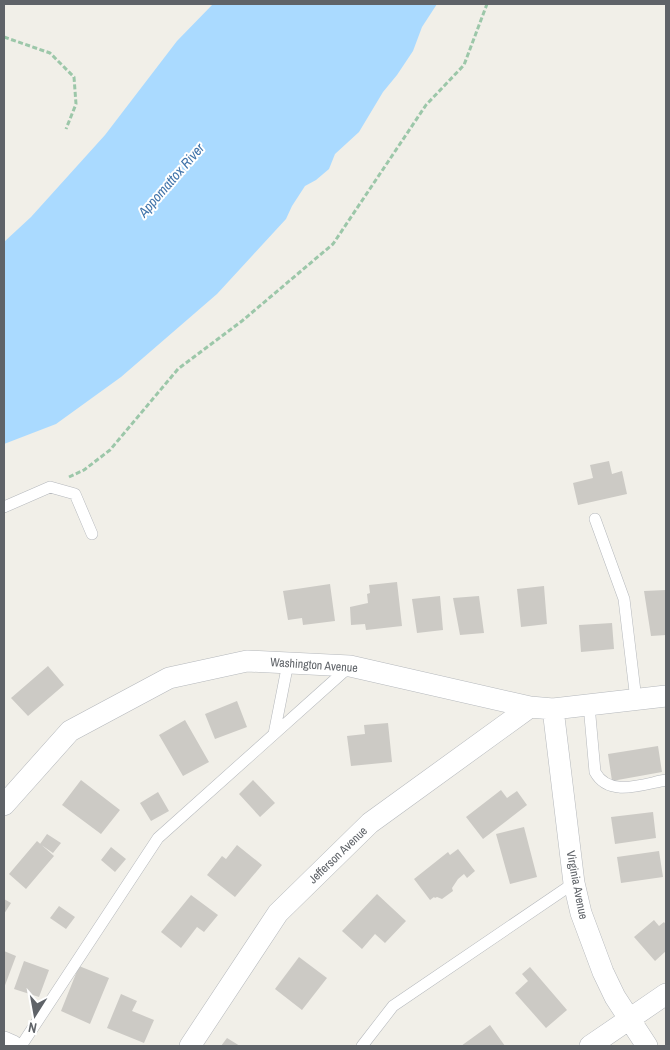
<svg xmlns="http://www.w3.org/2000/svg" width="670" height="1050" font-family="'Archivo Narrow',sans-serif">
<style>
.water{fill:#aadaff}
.building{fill:#cccac5}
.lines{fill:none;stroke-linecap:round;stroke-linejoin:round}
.lane-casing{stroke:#b5b8bc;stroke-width:12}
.street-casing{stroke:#b5b8bc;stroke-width:22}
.path{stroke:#9cc7a9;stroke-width:3;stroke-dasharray:5 2.5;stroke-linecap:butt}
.lane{stroke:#fff;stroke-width:11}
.street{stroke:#fff;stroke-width:21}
.labels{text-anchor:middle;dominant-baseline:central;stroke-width:4;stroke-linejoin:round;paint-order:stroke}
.street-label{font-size:12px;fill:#5f6368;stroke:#fff}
.water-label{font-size:14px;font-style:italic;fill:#4174aa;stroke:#fff}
</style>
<rect width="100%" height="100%" fill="#f1efe8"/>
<path class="water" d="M213,4H437L422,27L413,51L397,75L383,92L359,132L335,154L329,169L316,180L305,186L292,206L286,219L217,294L121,377L56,424L4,444V242L31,217L105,135L177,41Z"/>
<path class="building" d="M609,461L612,474L622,471L627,494L578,505L573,483L593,478L590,465Z
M397,582L402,626L366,630L365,624L351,625L350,607L368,603L367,594L370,593L369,585Z
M330,584L335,621L303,625L302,618L288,620L283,591Z
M544,586L547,624L521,627L517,589Z
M666,590V635L651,636L644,591Z
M440,596L443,630L417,633L412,599Z
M479,596L484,633L460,635L453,598Z
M612,623L614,649L581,652L579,625Z
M48,666L64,685L28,716L11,698Z
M237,701L247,727L215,739L205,714Z
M185,720L209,762L183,776L159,735Z
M388,723L392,762L351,766L347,736L365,734L364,725Z
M658,746L662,772L612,781L608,754Z
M81,780L120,810L101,834L62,805Z
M253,780L275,803L260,817L239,794Z
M501,790L507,798L517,791L527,805L483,839L466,817Z
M158,792L169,811L151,821L140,803Z
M653,812L656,838L615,844L611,817Z
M524,827L537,877L510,884L496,834Z
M47,834L61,843L53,853L40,844Z
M37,841L54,856L26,889L9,874Z
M237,845L262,865L235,897L207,875L222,856L226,859Z
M111,847L126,859L115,872L101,860Z
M458,849L475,871L467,878L464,874L458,879L452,888L453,891L442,899L437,897L435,898L434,897L430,900L414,879L448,852L450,855Z
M659,851L663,877L621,883L617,857Z
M377,894L406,921L385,943L375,934L362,949L342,931Z
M191,895L218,915L204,932L197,927L181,948L161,932Z
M4,899L11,903L4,914Z
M59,906L75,917L66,929L50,918Z
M654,920L659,926L664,922L666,925V951L655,961L634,937Z
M4,951L16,956L4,988Z
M299,957L327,978L302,1010L275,989Z
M24,961L49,970L39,997L14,989Z
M79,966L109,978L90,1024L61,1011Z
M530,967L567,1010L546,1028L515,993L528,981L522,974Z
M121,994L137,1001L132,1011L154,1020L144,1043L107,1028Z
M490,1025L505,1046H461Z
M227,1038L240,1046H221Z"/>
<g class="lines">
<defs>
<path id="lane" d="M4,507L50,487L75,494L92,534
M595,519L624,599L636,700
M589,705L595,772C609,798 643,784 666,780
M274,734L288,663
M21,1046L158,838L349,667
M362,1046L393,1006L574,883"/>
<path id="street" d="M553,709L574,883L581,913L603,972L615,997L647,1046
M4,805L70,731L169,678L247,661L350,666L530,707L553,709L666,696
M4,1042L13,1046
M190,1046L278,913L370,823L530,707
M590,1046L666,994"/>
</defs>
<use href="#lane" class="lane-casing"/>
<use href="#street" class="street-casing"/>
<path class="path" d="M4,37L50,53L74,77L76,104L66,129
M69,477L84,470L110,450L178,369L242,321L333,244L426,105L464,65L487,4"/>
<use href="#lane" class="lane"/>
<use href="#street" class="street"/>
</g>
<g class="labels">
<g class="street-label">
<text transform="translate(314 665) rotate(4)">Washington Avenue</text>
<text transform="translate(338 855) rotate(-44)">Jefferson Avenue</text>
<text transform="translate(577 885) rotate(79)">Virginia Avenue</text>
</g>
<g class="water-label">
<text transform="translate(171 180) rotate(-49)">Appomattox River</text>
</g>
</g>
<rect width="670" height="1050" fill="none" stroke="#5f6368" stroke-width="10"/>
<g transform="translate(35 1015) rotate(191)" stroke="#ffffff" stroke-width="4" paint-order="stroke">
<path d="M0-4L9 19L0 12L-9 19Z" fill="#5f6368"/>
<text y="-8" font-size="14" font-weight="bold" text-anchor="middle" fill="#5f6368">N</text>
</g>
</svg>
